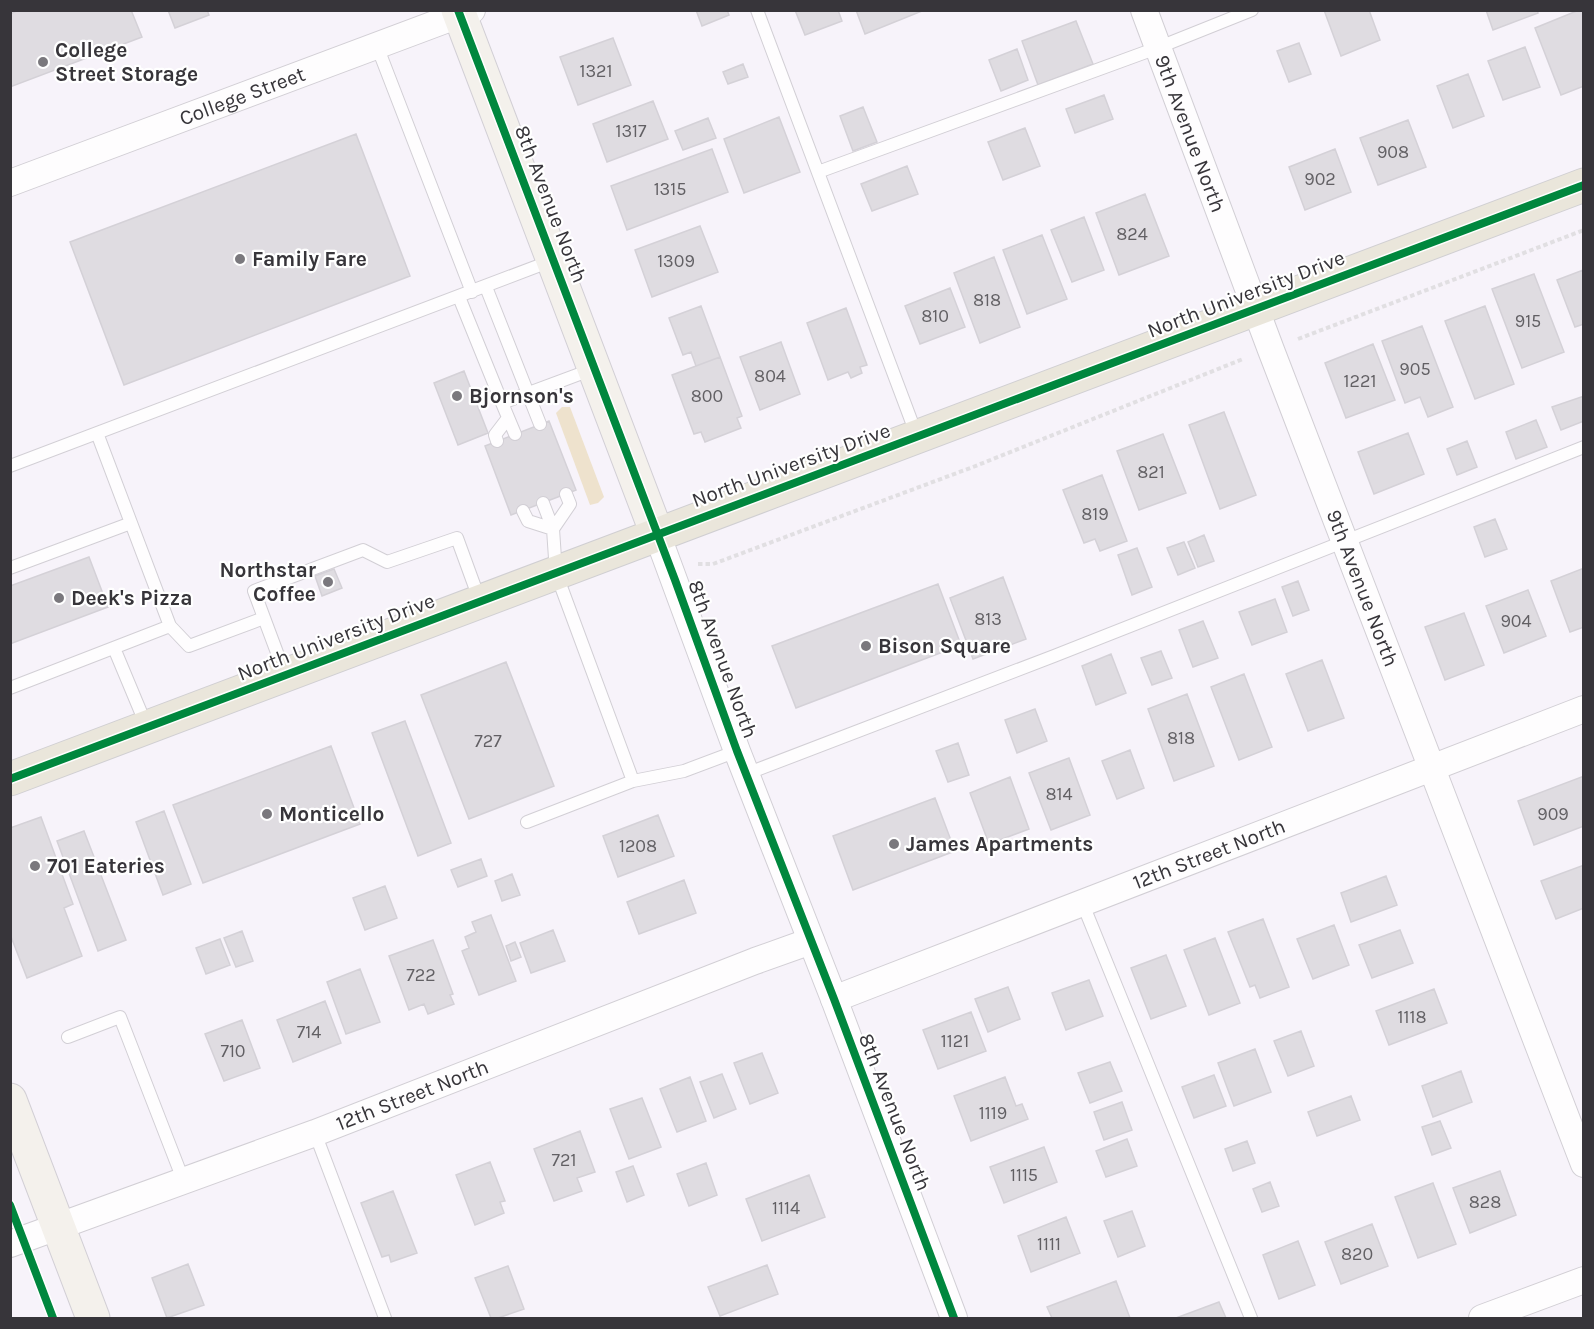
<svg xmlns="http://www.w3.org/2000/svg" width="1594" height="1329" font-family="Karla,sans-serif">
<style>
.green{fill:#eee2cd}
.building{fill:#dfdce1;stroke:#d4d1d7;stroke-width:1.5}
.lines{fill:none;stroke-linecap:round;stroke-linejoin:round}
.lane-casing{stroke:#d2cfd5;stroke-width:14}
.street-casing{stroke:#d2cfd5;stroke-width:28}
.secondary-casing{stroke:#d2cfd5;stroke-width:35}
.primary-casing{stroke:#d0cfd2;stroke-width:35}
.path{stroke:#e1dfe2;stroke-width:4;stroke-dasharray:4.5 3;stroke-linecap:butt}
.lane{stroke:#fefdfe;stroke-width:12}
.street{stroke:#fefdfe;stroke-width:26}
.secondary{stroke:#f4f1ec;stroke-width:33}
.primary{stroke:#eae6db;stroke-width:33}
.cycleway-casing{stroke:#fff;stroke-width:11}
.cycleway{stroke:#00873e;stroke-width:8}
.poi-dot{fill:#7a787d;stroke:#fff;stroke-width:2}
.labels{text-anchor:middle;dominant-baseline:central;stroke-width:4.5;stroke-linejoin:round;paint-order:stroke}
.number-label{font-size:18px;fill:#626064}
.poi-label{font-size:21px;font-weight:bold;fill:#37353a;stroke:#fff;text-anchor:start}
.street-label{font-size:21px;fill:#37353a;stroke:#fff}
</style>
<rect width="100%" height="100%" fill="#f7f3fa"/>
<path class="green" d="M562,407H570L604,497L598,503L590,505L556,413Z"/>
<path class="building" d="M19,10H131L142,37L10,87V14Z
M168,10H207L209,15L175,28Z
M696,10H727L729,15L702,26Z
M795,10H838L842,21L805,35Z
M856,10H921L922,11L865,34Z
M1324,10H1369L1380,40L1341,56Z
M1486,10H1537L1538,13L1493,30Z
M1579,10L1584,11V86L1561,95L1535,28Z
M1076,21L1093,64L1038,85L1022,41Z
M613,38L631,85L578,105L560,57Z
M1299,43L1311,74L1289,82L1277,51Z
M1525,47L1540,87L1503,100L1488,61Z
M1017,49L1028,80L1001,91L989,60Z
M743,64L748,77L728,84L723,72Z
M1468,74L1484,116L1453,128L1437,86Z
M1104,95L1113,119L1075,133L1066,109Z
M653,101L668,139L607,162L593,124Z
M863,107L877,142L853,151L840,116Z
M779,117L800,172L744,193L724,139Z
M708,118L716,138L683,150L675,131Z
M1408,120L1426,167L1378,185L1360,138Z
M1025,128L1040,166L1003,180L988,142Z
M356,134L410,276L124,385L70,242Z
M712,149L728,192L627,230L611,186Z
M1335,149L1351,192L1305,210L1289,167Z
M907,166L918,194L872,211L861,184Z
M1145,194L1169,256L1119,275L1096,213Z
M1084,217L1104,270L1072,282L1051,230Z
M700,226L718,272L652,297L635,250Z
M1042,235L1067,299L1027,314L1003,250Z
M994,257L1020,327L980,343L954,273Z
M1583,270L1584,324L1575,327L1557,280Z
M1534,274L1564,352L1522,368L1492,289Z
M950,288L965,327L920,344L905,306Z
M701,306L720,357L696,366L691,352L683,355L669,318Z
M1485,306L1514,384L1475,399L1445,321Z
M846,308L867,365L860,367L862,373L851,378L848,372L828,380L807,323Z
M1422,326L1453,407L1428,417L1420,397L1405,403L1382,341Z
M781,342L800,394L760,410L740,357Z
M1373,344L1395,400L1346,418L1325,363Z
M720,357L742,416L737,418L741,428L705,442L701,432L694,434L672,375Z
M464,371L488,433L458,445L434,383Z
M1584,396V421L1561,430L1552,407Z
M1224,412L1256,495L1220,509L1189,425Z
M1536,420L1547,447L1516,459L1506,432Z
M549,421L576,490L511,515L485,446Z
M1408,433L1424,474L1374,494L1358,452Z
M1163,434L1186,493L1139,510L1117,451Z
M1467,441L1477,467L1457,475L1447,449Z
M1102,475L1127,541L1100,551L1095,539L1084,543L1063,490Z
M1495,519L1507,549L1485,557L1474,527Z
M1204,535L1214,561L1198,567L1188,542Z
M1184,542L1195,568L1178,575L1167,548Z
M1137,548L1152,587L1132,595L1118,555Z
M89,557L108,607L10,644V586Z
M1584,568V627L1570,632L1551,581Z
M334,569L342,588L322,596L315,576Z
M1003,577L1026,639L973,659L950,598Z
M1298,581L1309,610L1293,616L1282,587Z
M938,584L961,645L796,708L772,646Z
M1528,590L1546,636L1504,653L1486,606Z
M1275,599L1287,632L1252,645L1239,612Z
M1464,613L1484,665L1445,680L1425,627Z
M1203,621L1218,658L1193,667L1179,630Z
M1161,651L1172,678L1152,685L1141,658Z
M1111,654L1126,693L1096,705L1082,666Z
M1322,660L1344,718L1308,731L1286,674Z
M506,662L554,786L469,819L421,695Z
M1244,674L1272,747L1239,760L1211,687Z
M1187,694L1214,766L1174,781L1148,709Z
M1035,709L1047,741L1017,753L1005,720Z
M405,721L451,843L418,856L372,733Z
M958,743L969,775L948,782L936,751Z
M331,746L360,824L203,883L173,805Z
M1130,750L1144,788L1117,799L1102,761Z
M1069,758L1090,815L1051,830L1029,773Z
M1584,776V826L1534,845L1518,801Z
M1010,777L1029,829L989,844L970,793Z
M935,798L955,851L853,890L833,836Z
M164,811L191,884L163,895L136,822Z
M658,815L674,856L618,877L603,836Z
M41,817L73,904L64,908L82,956L27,978L10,934V828Z
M84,831L126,940L98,951L57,841Z
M481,859L487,876L458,887L451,870Z
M1584,865V908L1556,919L1541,881Z
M512,874L520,895L502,901L495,881Z
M1386,876L1397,905L1351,922L1341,893Z
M684,880L696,913L639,934L627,902Z
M385,886L397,918L365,930L353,898Z
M491,915L516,981L479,995L462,951L469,948L465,937L476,932L472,922Z
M1263,919L1289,987L1260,998L1255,985L1250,987L1228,932Z
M1334,925L1349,965L1313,979L1297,939Z
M553,930L565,961L531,973L520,943Z
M1400,930L1413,963L1372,978L1359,945Z
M242,931L253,961L236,967L224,938Z
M1215,938L1240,1003L1209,1015L1184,950Z
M220,939L230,965L206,974L196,948Z
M433,940L453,994L450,995L454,1004L428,1014L424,1004L409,1010L389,956Z
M515,942L521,957L511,961L506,946Z
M1166,955L1186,1006L1151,1019L1131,968Z
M360,969L380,1022L346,1034L327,982Z
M1089,980L1103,1016L1066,1030L1052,993Z
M1008,987L1020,1019L988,1032L975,999Z
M1434,989L1447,1023L1389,1045L1376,1011Z
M325,1001L341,1043L293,1062L277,1020Z
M971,1012L986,1051L938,1069L923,1030Z
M242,1020L260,1068L224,1081L205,1034Z
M1301,1031L1314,1066L1288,1076L1274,1041Z
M1255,1049L1271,1092L1234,1106L1218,1063Z
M762,1053L778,1093L750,1104L734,1063Z
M1110,1062L1122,1091L1090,1103L1078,1073Z
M1461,1071L1472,1102L1433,1117L1422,1086Z
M722,1074L736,1109L714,1118L700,1082Z
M1214,1075L1226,1106L1194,1118L1182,1087Z
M690,1077L706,1121L677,1132L660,1089Z
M1005,1077L1016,1106L1022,1104L1028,1119L971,1141L954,1096Z
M1351,1096L1360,1120L1317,1136L1308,1112Z
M642,1098L661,1147L629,1159L610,1109Z
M1122,1102L1132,1130L1104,1140L1094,1112Z
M1440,1121L1451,1148L1432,1155L1422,1127Z
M580,1131L595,1172L577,1178L582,1191L554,1201L534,1149Z
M1127,1139L1137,1166L1106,1177L1096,1151Z
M1247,1141L1255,1163L1233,1171L1225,1149Z
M1044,1147L1057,1182L1004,1203L990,1167Z
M490,1162L505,1201L500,1202L504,1213L475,1225L456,1175Z
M706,1163L717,1195L689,1206L677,1174Z
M633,1166L644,1195L627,1202L616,1172Z
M1500,1171L1516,1215L1470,1233L1453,1188Z
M809,1175L825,1217L762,1241L746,1199Z
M1270,1182L1279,1206L1262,1212L1253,1189Z
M1433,1183L1456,1244L1418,1258L1395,1197Z
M393,1191L417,1253L391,1262L389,1255L382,1257L361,1203Z
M1132,1211L1145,1246L1118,1257L1104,1221Z
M1066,1217L1080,1253L1031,1272L1018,1236Z
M1372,1224L1388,1266L1341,1284L1325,1242Z
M1298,1241L1315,1285L1279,1299L1263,1255Z
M188,1264L204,1305L167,1318L152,1278Z
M767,1265L778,1294L720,1316L708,1287Z
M508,1266L524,1309L498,1318H491L475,1278Z
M1116,1281L1130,1318H1052L1047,1307Z
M1219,1302L1226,1318H1176Z"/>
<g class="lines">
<defs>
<path id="lane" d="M757,10L917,436
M377,46L472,292
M818,172L1157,48L1252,10
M486,287L540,424
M459,297L502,403
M515,434L502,403L593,369
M497,441L495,435L508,418
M10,466L551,261
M543,503L553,529L556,573L633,781L684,771L737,751
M523,511L528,521L553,529L570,504L566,494
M10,568L131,523
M170,626L189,646L264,618
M114,648L147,727
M285,674L254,591L363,550L387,562L457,538L480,601
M10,688L170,626L97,433
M746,774L1054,656L1584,447
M527,822L633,781
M1082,902L1251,1318
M68,1037L120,1017L184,1182
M315,1133L385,1318"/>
<g id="street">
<path id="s1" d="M1144,10L1271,350L1584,1164"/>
<path id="s2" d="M10,183L472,10"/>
<path d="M657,534L737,751L834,999L954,1318"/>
<path id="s3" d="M834,999L1584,709"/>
<path id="s4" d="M10,1244L315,1133L755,961L811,941"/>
<path d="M1482,1318L1584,1280"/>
</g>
<path id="secondary" d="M458,10L657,534
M10,1100L93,1318"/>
<path id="primary" d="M10,779L1584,185"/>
</defs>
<use href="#lane" class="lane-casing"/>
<use href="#street" class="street-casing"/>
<use href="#secondary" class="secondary-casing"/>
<use href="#primary" class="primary-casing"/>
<path class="path" d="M1298,339L1584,230
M698,564H713L973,467L1243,359"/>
<use href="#lane" class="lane"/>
<use href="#street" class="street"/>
<use href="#secondary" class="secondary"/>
<use href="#primary" class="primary"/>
<defs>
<path id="cycleway" d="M458,10L675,580L737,751L834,999L954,1318
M10,779L1584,185
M10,1205L53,1318"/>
</defs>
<use href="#cycleway" class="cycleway-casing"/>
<use href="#cycleway" class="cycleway"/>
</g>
<g class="poi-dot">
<circle cx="43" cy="62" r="6"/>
<circle cx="240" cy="259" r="6"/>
<circle cx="457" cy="396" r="6"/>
<circle cx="328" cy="582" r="6"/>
<circle cx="59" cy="598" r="6"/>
<circle cx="866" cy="646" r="6"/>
<circle cx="267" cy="814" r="6"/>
<circle cx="894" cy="844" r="6"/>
<circle cx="35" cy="866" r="6"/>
</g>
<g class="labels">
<g class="number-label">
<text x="596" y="71">1321</text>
<text x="631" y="131">1317</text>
<text x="1393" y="152">908</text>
<text x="1320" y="179">902</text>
<text x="670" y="189">1315</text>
<text x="1132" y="234">824</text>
<text x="676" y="261">1309</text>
<text x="987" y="300">818</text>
<text x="935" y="316">810</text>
<text x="1528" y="321">915</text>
<text x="1415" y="369">905</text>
<text x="770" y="376">804</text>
<text x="1360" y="381">1221</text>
<text x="707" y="396">800</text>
<text x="1151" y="472">821</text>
<text x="1095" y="514">819</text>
<text x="988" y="619">813</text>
<text x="1516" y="621">904</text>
<text x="1181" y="738">818</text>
<text x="488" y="741">727</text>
<text x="1059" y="794">814</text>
<text x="1553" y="814">909</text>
<text x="638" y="846">1208</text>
<text x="421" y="975">722</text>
<text x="1412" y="1017">1118</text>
<text x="309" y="1032">714</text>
<text x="955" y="1041">1121</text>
<text x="233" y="1051">710</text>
<text x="993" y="1113">1119</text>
<text x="564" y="1160">721</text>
<text x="1024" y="1175">1115</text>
<text x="1485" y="1202">828</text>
<text x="786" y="1208">1114</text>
<text x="1049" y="1244">1111</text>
<text x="1357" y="1254">820</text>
</g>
<g class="poi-label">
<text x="55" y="50">College<tspan x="55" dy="24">Street Storage</tspan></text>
<text x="252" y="259">Family Fare</text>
<text x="469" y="396">Bjornson's</text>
<text x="316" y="570" text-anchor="end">Northstar<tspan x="316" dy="24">Coffee</tspan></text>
<text x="71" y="598">Deek's Pizza</text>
<text x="878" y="646">Bison Square</text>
<text x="279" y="814">Monticello</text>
<text x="906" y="844">James Apartments</text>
<text x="47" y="866">701 Eateries</text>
</g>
<g class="street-label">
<text stroke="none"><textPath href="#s2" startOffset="248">College Street</textPath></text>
<text stroke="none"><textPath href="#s1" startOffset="132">9th Avenue North</textPath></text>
<text transform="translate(551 204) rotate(69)">8th Avenue North</text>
<text transform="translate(1246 294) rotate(-21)">North University Drive</text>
<text transform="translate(791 465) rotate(-20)">North University Drive</text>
<text stroke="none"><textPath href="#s1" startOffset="618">9th Avenue North</textPath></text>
<text transform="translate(336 637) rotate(-21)">North University Drive</text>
<text transform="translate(723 659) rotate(70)">8th Avenue North</text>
<text stroke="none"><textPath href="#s3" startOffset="402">12th Street North</textPath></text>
<text stroke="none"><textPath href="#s4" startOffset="429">12th Street North</textPath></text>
<text transform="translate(895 1112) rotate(69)">8th Avenue North</text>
</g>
</g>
<rect width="1594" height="1329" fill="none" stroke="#37353a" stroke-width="24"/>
</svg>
